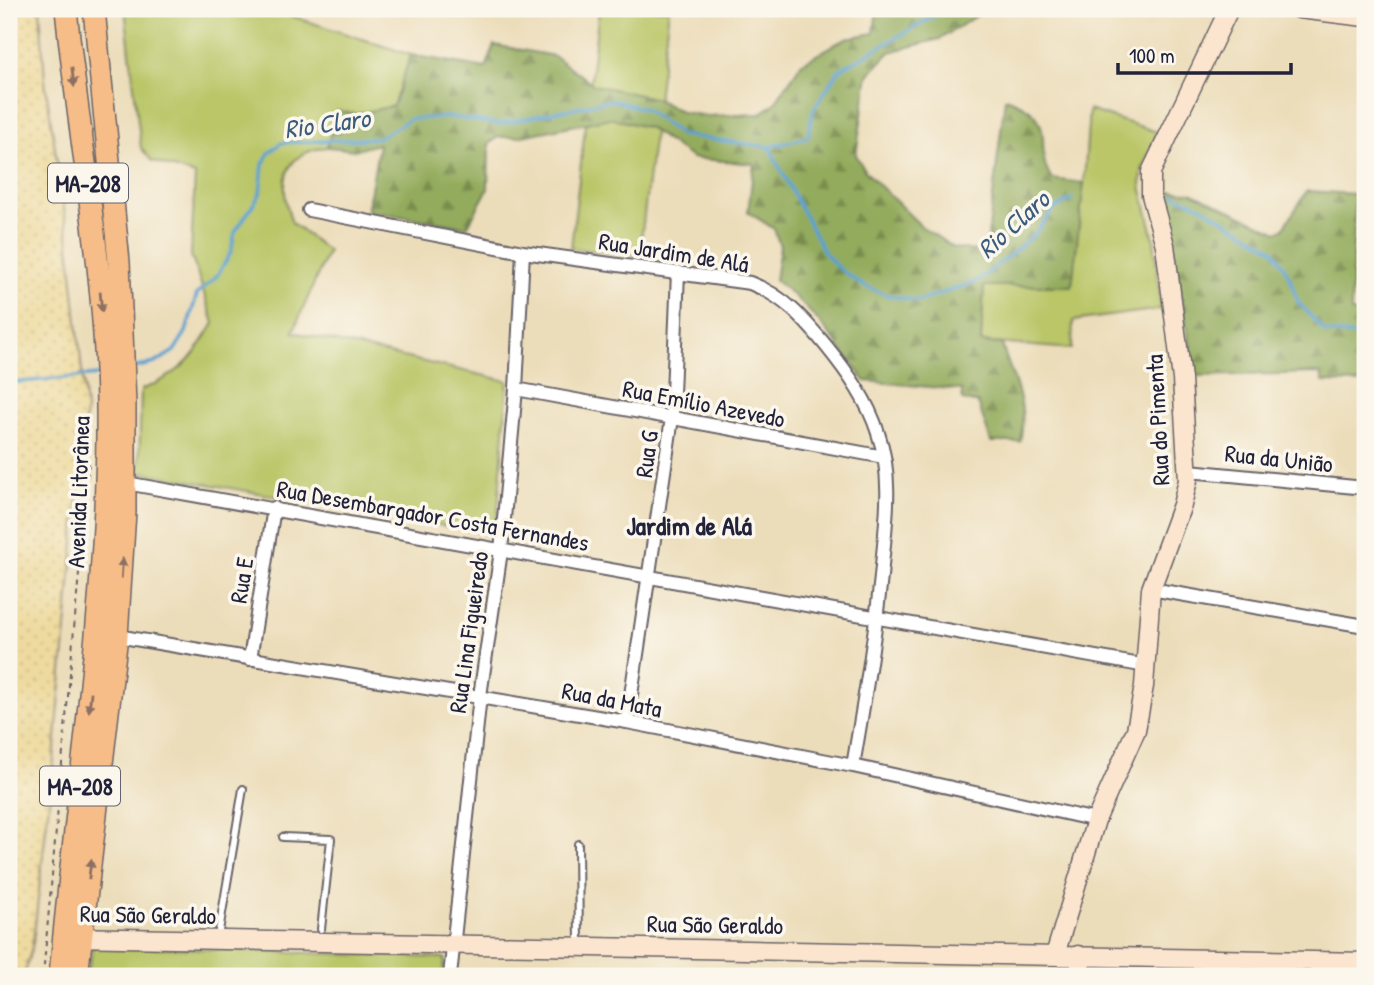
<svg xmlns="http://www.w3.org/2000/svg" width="1374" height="985" font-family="'Patrick Hand',sans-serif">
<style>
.green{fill:#bac668;stroke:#6e7452;stroke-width:2}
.forest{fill:url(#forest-firs);stroke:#5a664c;stroke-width:2}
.sand{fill:url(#sand-dots);stroke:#887e6c;stroke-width:2}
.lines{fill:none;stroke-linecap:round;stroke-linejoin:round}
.stream{stroke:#5aa1d0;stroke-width:3.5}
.lane-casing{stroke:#696367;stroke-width:10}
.street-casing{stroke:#696367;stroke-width:16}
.secondary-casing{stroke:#696367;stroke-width:21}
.primary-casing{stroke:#696367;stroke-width:24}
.path{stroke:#696367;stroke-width:2;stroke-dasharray:5 5;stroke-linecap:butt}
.lane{stroke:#fff;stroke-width:6}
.street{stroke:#fff;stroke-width:12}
.secondary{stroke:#fce5cf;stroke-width:18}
.primary{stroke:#f7bd88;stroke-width:21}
.oneway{fill:#8c7062}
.labels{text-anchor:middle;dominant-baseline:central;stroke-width:7;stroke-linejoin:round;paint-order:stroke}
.shield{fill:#fbf7ec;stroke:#636270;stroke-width:2}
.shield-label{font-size:23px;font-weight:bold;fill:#22223b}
.street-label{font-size:24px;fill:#22223b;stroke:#fbf7ec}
.water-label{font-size:26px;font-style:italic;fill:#3b5b7e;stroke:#fbf7ec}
.neighbourhood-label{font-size:26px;font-weight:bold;fill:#22223b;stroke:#fbf7ec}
</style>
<defs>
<pattern id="forest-firs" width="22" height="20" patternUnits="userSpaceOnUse" patternTransform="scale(1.75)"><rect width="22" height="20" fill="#93ab5c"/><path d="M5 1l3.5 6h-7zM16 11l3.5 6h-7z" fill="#788b4d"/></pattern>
<pattern id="sand-dots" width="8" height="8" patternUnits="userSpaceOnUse" patternTransform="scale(1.75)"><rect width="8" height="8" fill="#eeda9e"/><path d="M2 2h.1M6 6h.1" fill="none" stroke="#ccbb89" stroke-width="1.8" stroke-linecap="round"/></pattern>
</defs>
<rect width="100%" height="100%" fill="#fbf7ec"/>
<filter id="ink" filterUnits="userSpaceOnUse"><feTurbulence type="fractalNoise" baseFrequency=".0143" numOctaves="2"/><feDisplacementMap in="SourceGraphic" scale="14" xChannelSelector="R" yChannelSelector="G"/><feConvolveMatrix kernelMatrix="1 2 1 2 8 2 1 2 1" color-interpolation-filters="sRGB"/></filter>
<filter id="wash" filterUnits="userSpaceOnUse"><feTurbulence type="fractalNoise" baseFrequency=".00686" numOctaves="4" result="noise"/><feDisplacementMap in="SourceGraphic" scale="28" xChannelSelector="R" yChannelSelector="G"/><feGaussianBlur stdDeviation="1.57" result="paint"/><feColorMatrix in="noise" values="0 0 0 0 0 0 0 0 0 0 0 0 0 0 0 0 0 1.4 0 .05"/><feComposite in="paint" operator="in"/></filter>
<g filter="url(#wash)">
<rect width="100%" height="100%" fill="#ecddba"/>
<path class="green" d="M125,9H270L411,55L393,106L357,114L338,111L327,147C280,153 279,186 292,223L328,251L293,332L508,381L496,535L139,472L141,390C180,375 194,358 214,323L191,255L195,175L152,161L141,148Z
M599,9H669L639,256L571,248Z
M1089,110L1157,132L1142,171L1141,186L1154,239L1161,309L1073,321L1072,349L981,342L984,286L1084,183Z
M94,945L445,958L443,976H86Z"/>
<path class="forest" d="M877,9H987L940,39L890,52L868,75L856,155L865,171L921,226L954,248L986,252L1005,98C1065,117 1030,150 1052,179L1084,183L1072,286H984L981,342L1002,344C1012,381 1029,401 1020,442H991L978,403L962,400V390L865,381C837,344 812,308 775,280L780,246L774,229L748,212L754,164L692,158L649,128L611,118L517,137H498L489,144L488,189L467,227L367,211L379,144L354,150L327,147L337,111L357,114L393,106L411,55L486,68L494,45L554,56L594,85L654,98L682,112L707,116L760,114L774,104L801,64L846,38L874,33Z
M1169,191L1191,192L1277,232L1283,229L1307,191L1355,194L1351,312L1365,315V383L1323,382L1321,373L1195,376L1164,195Z"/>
<path class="sand" d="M9,9H40L45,81L69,243L86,410L54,759L33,943L24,976H9Z"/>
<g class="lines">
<path class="stream" d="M769,147L824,252L837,267L862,285L887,295L919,301L978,281L1034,235L1054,209L1072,199
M1174,195L1201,206L1274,250L1289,276L1298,302L1325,332L1365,337
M129,369L155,363L174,351L186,332L197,294L217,276L231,252L235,232L260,194L263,164L269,153L281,143L378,138L410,119L451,117L499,124L611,100L645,109L681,135L769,147L808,137L813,110L839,70L947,9
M9,383L98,375"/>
</g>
</g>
<g filter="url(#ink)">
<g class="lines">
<defs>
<path id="lane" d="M283,837L331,839L321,929
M578,844L579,945
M219,931L243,789"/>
<path id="street" d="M309,210L523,252L750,283C784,296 804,319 827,347C848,373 868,401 878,433C892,473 887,514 883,555C877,626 865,696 853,766
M516,389L884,457
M1189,471L1365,488
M126,483L1146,666
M1151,589L1365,626
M117,636L627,722L853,766L1096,820
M250,659L274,508
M627,722L672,418L678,272
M450,976L480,696L501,551L516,389L523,252"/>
<path id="secondary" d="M1299,9L1365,17
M71,937L1365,962
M1055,955L1096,820L1136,730L1144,686L1151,589L1182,505L1188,480L1182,379L1165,245L1151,195V172L1229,9
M1078,955L1082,976"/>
<path id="primary" d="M60,976C77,785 109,595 107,403C105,270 79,140 66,9
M77,976L117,636L125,512V404L119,262L94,9"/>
</defs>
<use href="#lane" class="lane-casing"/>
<use href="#street" class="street-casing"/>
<use href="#secondary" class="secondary-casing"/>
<use href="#primary" class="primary-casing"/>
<path class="path" d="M43,976L89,461"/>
<use href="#lane" class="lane"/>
<use href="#street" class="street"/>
<use href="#secondary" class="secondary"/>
<use href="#primary" class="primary"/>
</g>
<defs><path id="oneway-solid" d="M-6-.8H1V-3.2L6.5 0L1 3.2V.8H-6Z" transform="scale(1.75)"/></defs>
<g class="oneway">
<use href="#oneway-solid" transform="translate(73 77) rotate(83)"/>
<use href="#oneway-solid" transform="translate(101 302) rotate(85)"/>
<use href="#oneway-solid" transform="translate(122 568) rotate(-86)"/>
<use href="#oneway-solid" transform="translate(90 702) rotate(96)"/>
<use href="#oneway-solid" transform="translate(90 869) rotate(-83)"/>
</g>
</g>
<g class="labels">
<g class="shield">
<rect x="48" y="163.5" width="80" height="39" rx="5"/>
<rect x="40" y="766.5" width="80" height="39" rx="5"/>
</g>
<g class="shield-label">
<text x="88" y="183">MA-208</text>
<text x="80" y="786">MA-208</text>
</g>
<g class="street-label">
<text transform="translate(674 252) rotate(9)">Rua Jardim de Alá</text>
<text transform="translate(704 403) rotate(11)">Rua Emílio Azevedo</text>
<text transform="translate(1157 420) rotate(-93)">Rua do Pimenta</text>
<text transform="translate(646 454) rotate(-82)">Rua G</text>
<text transform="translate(1279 458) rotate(6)">Rua da União</text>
<text transform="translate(78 492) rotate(-88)">Avenida Litorânea</text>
<text transform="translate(433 515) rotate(10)">Rua Desembargador Costa Fernandes</text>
<text transform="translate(241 580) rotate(-81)">Rua E</text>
<text transform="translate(468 632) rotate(-82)">Rua Lina Figueiredo</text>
<text transform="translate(612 699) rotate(11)">Rua da Mata</text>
<text transform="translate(148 914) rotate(1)">Rua São Geraldo</text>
<text transform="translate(715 924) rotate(1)">Rua São Geraldo</text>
</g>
<g class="water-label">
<text transform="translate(327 123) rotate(-8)">Rio Claro</text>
<text transform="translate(1013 224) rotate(-42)">Rio Claro</text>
</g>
<g class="neighbourhood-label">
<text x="689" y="525">Jardim de Alá</text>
</g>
</g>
<rect width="1374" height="985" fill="none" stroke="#fbf7ec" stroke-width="35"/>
<path d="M1118 63v10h173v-10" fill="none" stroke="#22223b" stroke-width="3.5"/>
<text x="1129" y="63" font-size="21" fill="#22223b" stroke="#fbf7ec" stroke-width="5" paint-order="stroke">100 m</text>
</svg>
